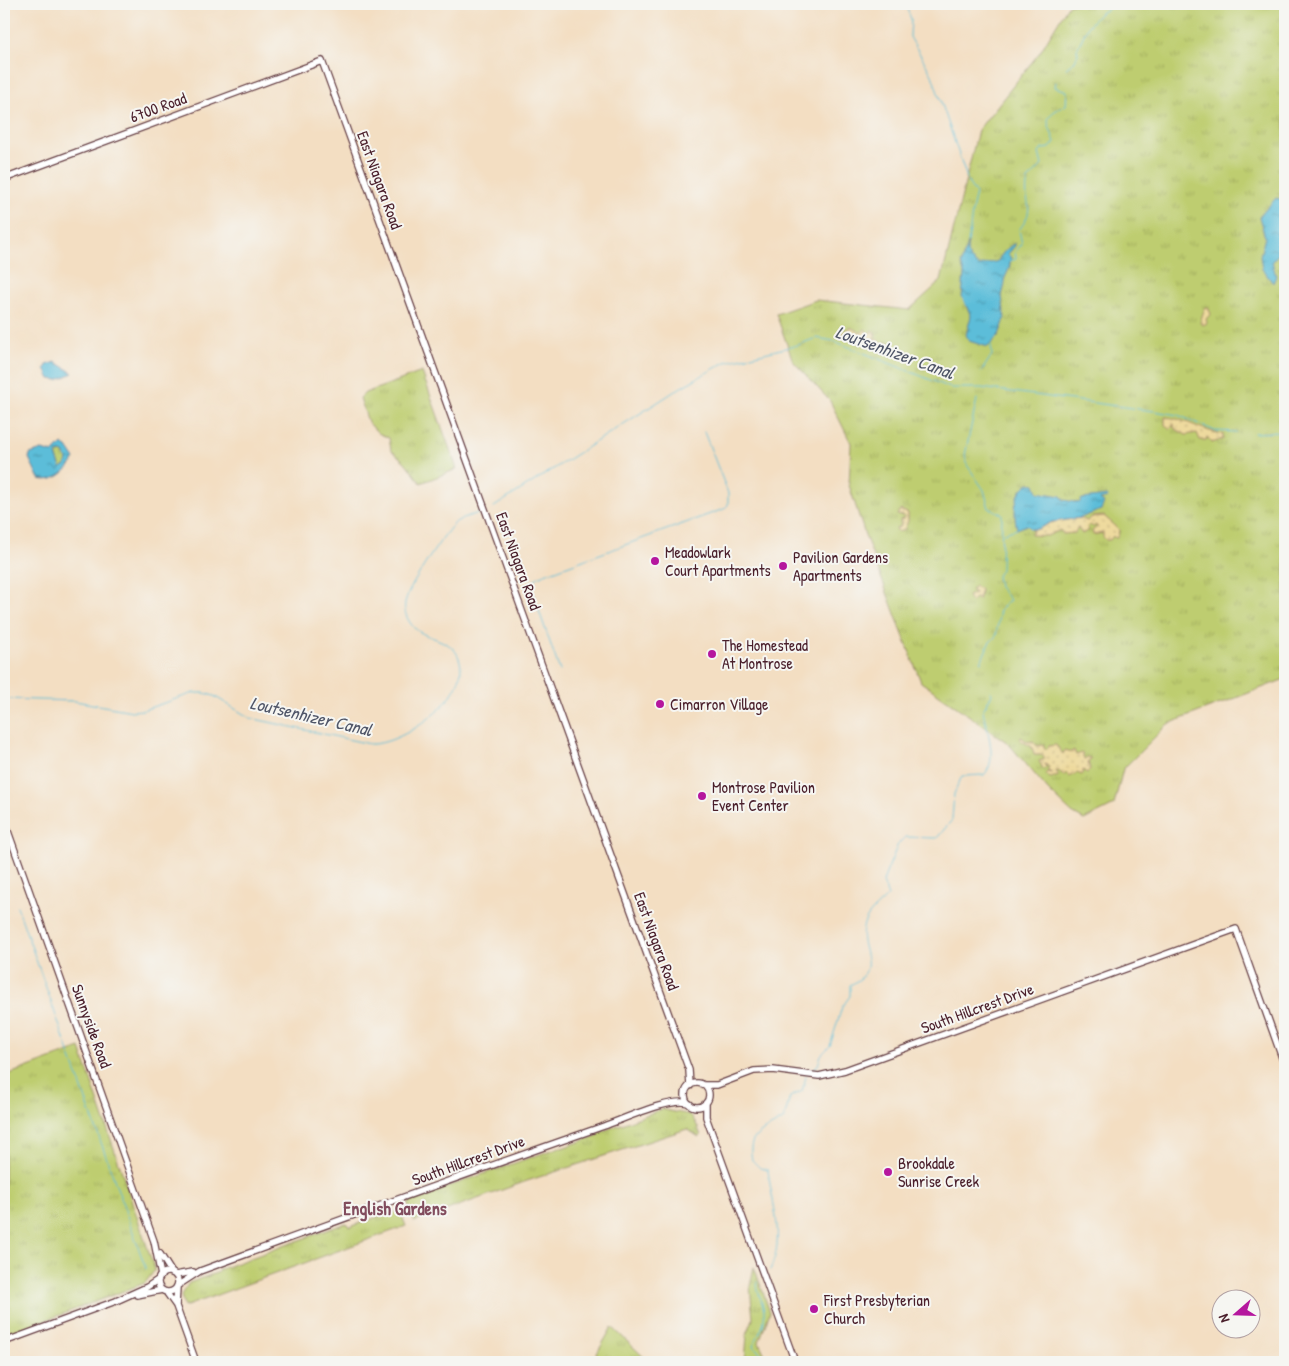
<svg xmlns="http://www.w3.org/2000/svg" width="1289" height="1366" font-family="'Patrick Hand',sans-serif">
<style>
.grass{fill:url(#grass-tufts);stroke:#84764e}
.sand{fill:url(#sand-dots);stroke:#9c7c64}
.water{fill:url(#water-ripples);stroke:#526e82;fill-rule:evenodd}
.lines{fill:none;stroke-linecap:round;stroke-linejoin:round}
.stream{stroke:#5bbdd9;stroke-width:1}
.minor-casing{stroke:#633c42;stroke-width:8}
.minor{stroke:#fff;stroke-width:5.5}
.poi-dot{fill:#b5179e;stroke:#f6f6f2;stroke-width:2}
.labels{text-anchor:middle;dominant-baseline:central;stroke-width:4;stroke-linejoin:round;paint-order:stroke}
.street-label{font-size:16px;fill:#4a1f2b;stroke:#f6f6f2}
.poi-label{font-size:16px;fill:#4a1f2b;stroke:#f6f6f2;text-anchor:start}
.water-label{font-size:18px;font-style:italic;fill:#505668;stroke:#f6f6f2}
.neighbourhood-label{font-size:18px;font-weight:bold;fill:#824d5e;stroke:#f6f6f2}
</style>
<defs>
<pattern id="grass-tufts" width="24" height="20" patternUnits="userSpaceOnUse" patternTransform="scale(1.25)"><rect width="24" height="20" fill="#becd70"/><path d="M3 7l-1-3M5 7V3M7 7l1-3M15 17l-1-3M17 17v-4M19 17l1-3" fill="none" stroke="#a5b061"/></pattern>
<pattern id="sand-dots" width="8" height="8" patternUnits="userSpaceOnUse" patternTransform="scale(1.25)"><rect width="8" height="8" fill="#eeda9e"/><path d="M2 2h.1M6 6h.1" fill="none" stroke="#cebb88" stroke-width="1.8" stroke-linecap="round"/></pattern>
<pattern id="water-ripples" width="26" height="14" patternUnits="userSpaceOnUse" patternTransform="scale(1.25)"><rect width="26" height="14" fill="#5bbdd9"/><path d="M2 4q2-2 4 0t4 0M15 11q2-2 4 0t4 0" fill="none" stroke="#4d99b0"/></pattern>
</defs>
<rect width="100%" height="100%" fill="#f6f6f2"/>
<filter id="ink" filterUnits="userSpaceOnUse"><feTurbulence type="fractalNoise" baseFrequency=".02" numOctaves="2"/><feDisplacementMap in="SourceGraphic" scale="10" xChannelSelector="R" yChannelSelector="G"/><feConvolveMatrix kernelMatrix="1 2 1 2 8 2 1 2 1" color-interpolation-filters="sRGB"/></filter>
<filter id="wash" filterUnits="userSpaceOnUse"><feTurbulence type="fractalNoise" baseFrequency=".0096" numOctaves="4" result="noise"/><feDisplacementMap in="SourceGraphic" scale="20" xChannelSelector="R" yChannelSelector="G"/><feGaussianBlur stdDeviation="1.12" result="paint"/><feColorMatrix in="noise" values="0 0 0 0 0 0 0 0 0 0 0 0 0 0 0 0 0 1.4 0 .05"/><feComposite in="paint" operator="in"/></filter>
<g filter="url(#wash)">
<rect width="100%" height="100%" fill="#f3dec2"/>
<path class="grass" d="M1069,4H1285V679L1168,724L1123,769L1114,805L1084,820L1072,813L1049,791L1008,743L921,682L865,535L849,485L851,443L830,401L793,361L776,314L816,300L909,310L941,281L978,130L1040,52Z
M422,372L457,469L421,483L405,462L391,450L389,438L378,433L368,422L360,398L365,393Z
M60,452L64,453L67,459L66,465L61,468L56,455Z
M80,1048L155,1270L145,1283L4,1336V1076Z
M662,1109C688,1117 691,1107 701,1136L699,1137L687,1129L527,1181L414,1222L408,1205L410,1200L560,1147L562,1148L599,1135L600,1132Z
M400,1211L406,1226L184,1307L181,1295L189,1283L219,1272L218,1270L346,1223L350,1227L390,1212Z
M754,1267L770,1312L759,1342L766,1357V1362H745L747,1334L753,1319L750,1286Z
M612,1327L649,1362H592Z"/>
<path class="sand" d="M1208,307L1211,314L1206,319L1207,323L1203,325L1200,323C1201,319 1204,310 1205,308Z
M850,327L861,333L865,329L868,334L873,330L876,334L873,339H877L881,343L888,342L889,344L879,350L873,348L871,342L864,344V339L855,342L852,336L849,339L843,336V332Z
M1165,417C1185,418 1203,432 1223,434V439L1212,443L1207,437L1206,440H1200L1197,433L1186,435L1174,428V424L1170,429L1165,425Z
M900,510L908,513V521L904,530L898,532L896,528L901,526L900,520L905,518L904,516L897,515Z
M1104,516L1119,529L1118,537L1115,538L1113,536L1110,540H1106L1103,537V533L1093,535L1092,531L1097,527L1096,525L1093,527L1090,525L1087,527L1089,530L1082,534L1078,528L1075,533L1063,534L1060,530L1047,536L1031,535L1033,529L1052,522L1080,518L1087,521L1092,517Z
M975,586L981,589L978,600L975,598L971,602L968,596L975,593L971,590Z
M1021,737L1028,742L1033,741L1037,746L1043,745L1046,750L1049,746L1056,745L1063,754L1065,750L1071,752L1074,750L1076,755L1082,753L1084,759L1088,757L1092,759L1088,762L1090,769L1087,773L1083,770L1082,775L1077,773L1069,777L1066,772L1064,776L1059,771H1056L1059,776L1050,778L1045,774L1047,772L1051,773L1047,770L1049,767L1045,764L1046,768L1043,769L1039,761L1045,759L1042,755H1034L1032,747L1020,740Z"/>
<path class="water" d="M1276,198L1285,200L1284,242L1282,250L1272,261L1276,276L1273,283L1262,269L1260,256L1265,237L1259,217Z
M968,243C965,255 969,259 979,266L998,261C1001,254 1009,246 1015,243V246L1008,254L1011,258L1009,269L1004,280L1005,284L1002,296L1005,319L999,335L988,347L969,341L966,335L971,316L962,297L964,274L961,263Z
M56,362L73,373L58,380L50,379L45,369L47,365Z
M62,444L67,447L75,459C67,472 54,483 39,479L29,458L30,454L42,450L53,453ZM60,452L64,453L67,459L66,465L61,468L56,455Z
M1029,483L1035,484L1038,492L1061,496L1064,500L1079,503L1082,499L1107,496L1108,498L1100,500L1104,503L1101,510L1080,518L1052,522L1038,529H1031L1027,525L1017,529C1013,513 1014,492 1029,483Z"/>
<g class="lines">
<path class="stream" d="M905,4L911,19L910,37L932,75L969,184L976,194C971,210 971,226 968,243
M1066,68L1074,62L1078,54L1077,49L1088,26L1100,13L1118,4
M1010,261L1016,259L1015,252L1022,244L1019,230C1038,205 1022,205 1028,180L1042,165L1039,153L1042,149L1050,148L1055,142C1047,120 1041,117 1066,105L1067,91L1055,87L1056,82
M981,372L992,355L991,345
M977,399L965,455L967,465L984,490L989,508L1002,514L1001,569L997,576L999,587L1010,600L1000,609L996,636L989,643L981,662
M1254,433L1285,432
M494,507L683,386L726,362L798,345L816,338L834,341L951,388H982L1154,411L1178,415L1215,431L1236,432
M1004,533L1017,529
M560,671L531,588L535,579L542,575L724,509L728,505V493L704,432
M4,699L75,701L132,711L143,710L194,693H204L214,696L250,718L370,744C403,745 473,696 459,658C451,636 423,641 411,624C405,616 403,607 406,599C409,587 446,530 456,522C463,517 472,515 480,513
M17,906L146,1269
M807,1073L818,1065L821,1055L830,1046L842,1007L850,996V985C883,969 858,951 863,927C866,914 879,905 888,896L883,882L885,876L898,844L905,837L937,838L952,820L954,794L962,776L984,775C999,759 986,729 983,710L992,694L990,690
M770,1270C786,1236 772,1206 768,1170L760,1168L752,1160C746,1132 766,1132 784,1119L790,1097L802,1091L806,1077
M757,1282C757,1295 766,1306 764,1320C763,1330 756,1337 754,1346L764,1358L763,1362"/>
</g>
</g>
<g filter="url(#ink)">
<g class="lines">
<defs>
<path id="minor" d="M4,179L322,61L689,1070L690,1086
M4,820L154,1241L161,1276
M685 1095a12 12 0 1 1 24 0a12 12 0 1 1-24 0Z
M703,1085H717L754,1071L773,1070L819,1076L845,1070L1236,929L1285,1066
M706,1103V1117L795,1362
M160,1254L172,1273
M158 1282a10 10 0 1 1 20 0a10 10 0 1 1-20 0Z
M175,1275L193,1272
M177,1286L200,1271C334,1222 469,1173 604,1126C622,1120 675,1095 690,1104
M166,1292L176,1306L196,1362
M137,1295L162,1290
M176,1306L177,1287
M4,1342L116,1301L147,1287L159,1279"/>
</defs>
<use href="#minor" class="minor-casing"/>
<use href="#minor" class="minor"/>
</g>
</g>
<g class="poi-dot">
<circle cx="655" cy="561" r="5"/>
<circle cx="783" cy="566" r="5"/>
<circle cx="712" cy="654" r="5"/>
<circle cx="660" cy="704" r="5"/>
<circle cx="702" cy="796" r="5"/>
<circle cx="888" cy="1172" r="5"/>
<circle cx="814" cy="1309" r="5"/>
</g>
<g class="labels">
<g class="street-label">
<text transform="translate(158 107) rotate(-20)">6700 Road</text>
<text transform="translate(380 180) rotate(70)">East Niagara Road</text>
<text transform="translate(519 561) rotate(70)">East Niagara Road</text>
<text transform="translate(657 941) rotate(70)">East Niagara Road</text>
<text transform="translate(977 1008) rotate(-20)">South Hillcrest Drive</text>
<text transform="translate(92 1026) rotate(70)">Sunnyside Road</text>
<text transform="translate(468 1160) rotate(-20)">South Hillcrest Drive</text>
</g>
<g class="poi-label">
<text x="665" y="552">Meadowlark<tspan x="665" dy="18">Court Apartments</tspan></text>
<text x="793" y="557">Pavilion Gardens<tspan x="793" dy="18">Apartments</tspan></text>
<text x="722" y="645">The Homestead<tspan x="722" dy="18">At Montrose</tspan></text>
<text x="670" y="704">Cimarron Village</text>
<text x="712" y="787">Montrose Pavilion<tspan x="712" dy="18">Event Center</tspan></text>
<text x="898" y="1163">Brookdale<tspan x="898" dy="18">Sunrise Creek</tspan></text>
<text x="824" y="1300">First Presbyterian<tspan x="824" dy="18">Church</tspan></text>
</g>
<g class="water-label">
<text transform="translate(895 352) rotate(20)">Loutsenhizer Canal</text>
<text transform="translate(311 716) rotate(13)">Loutsenhizer Canal</text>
</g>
<g class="neighbourhood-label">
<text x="395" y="1208">English Gardens</text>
</g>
</g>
<rect width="1289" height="1366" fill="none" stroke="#f6f6f2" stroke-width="20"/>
<g transform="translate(1236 1314) rotate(250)"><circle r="24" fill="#f6f6f2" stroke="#b1a0a2"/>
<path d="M0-4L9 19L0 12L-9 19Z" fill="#b5179e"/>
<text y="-8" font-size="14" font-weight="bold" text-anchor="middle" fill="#4a1f2b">N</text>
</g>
</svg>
